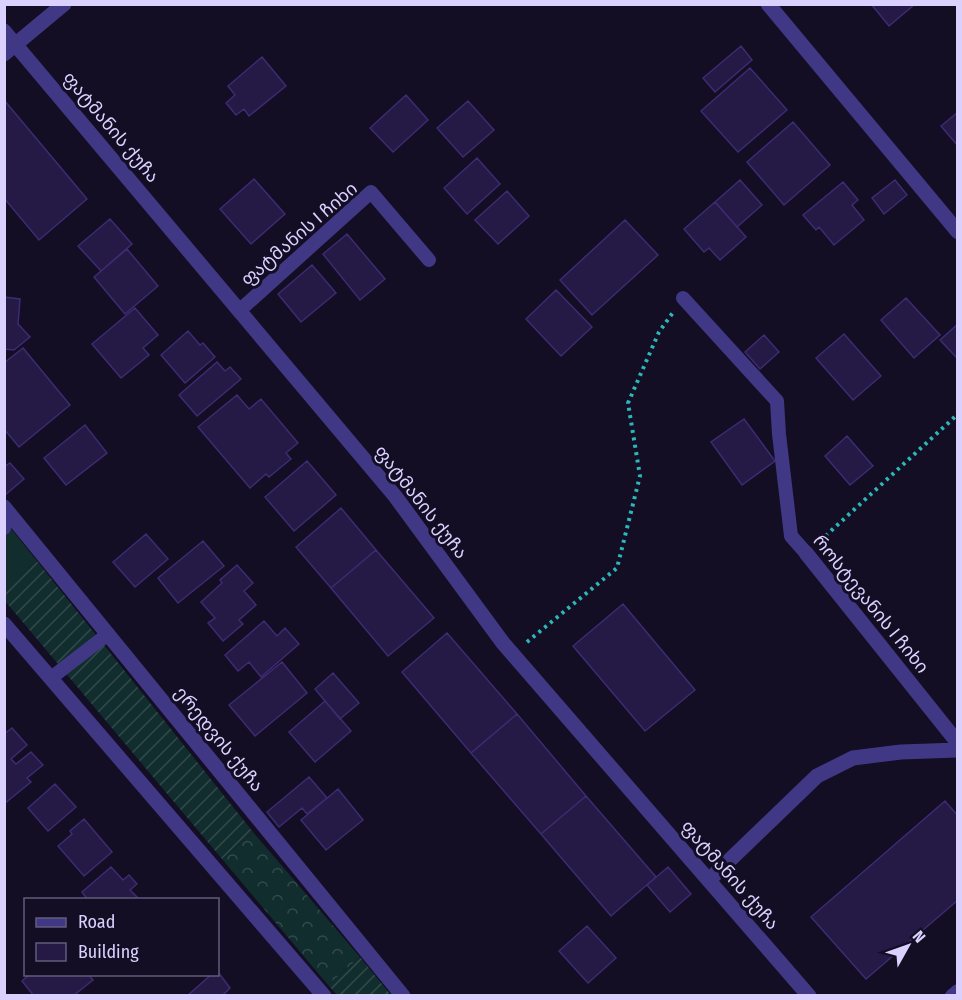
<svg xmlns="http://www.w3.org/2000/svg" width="962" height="1000" font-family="'Fira Sans Condensed','Noto Sans Georgian',sans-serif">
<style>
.grass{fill:#112d2e}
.forest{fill:url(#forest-crowns)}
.garden{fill:url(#garden-furrows)}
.building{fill:#251946;stroke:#3e2b72;stroke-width:1.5}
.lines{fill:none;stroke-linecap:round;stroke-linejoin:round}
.path{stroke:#2cb7b8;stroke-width:4;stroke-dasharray:3 4.5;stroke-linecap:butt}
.service{stroke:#403884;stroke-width:14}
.minor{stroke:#403884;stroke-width:15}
.labels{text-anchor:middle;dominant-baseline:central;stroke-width:6;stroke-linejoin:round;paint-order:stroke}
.street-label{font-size:18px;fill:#dad1ff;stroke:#130e24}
</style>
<defs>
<pattern id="forest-crowns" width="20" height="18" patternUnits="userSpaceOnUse" patternTransform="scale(1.5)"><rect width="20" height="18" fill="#112d2e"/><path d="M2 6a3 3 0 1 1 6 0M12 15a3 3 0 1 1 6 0" fill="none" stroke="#334a4d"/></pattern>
<pattern id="garden-furrows" width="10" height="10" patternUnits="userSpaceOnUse" patternTransform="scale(1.5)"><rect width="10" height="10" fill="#112d2e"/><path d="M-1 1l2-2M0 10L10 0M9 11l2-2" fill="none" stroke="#334a4d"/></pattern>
</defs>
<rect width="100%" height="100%" fill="#130e24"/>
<path class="grass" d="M4,520L37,561L5,588H4Z"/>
<path class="forest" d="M253,832L360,957L328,985L222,859Z"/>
<path class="garden" d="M37,561L253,832L222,859L5,601L4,588Z
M360,957L391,995H337L328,985Z"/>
<path class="building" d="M871,4H915L889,26Z
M741,46L752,60L715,92L703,78Z
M262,57L286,86L249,116L244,109L236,115L226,103L235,95L228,86Z
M750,68L787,110L738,152L701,111Z
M406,95L428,120L393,152L370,128Z
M4,100L87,199L39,240L4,198Z
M468,101L494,130L463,157L437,128Z
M958,112V146L941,126Z
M793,122L830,165L784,205L747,162Z
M477,158L500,184L467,214L444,188Z
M254,179L285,214L251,244L220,209Z
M740,180L762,205L737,227L715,202Z
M895,180L907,195L884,214L872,198Z
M843,182L858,200L852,205L864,220L834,245L819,227L816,230L803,215Z
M507,191L529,216L498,244L475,220Z
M715,202L746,237L720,260L709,248L704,252L684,229Z
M110,219L132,244L101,271L78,246Z
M625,220L658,255L592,315L560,280Z
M347,234L385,279L360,300L323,254Z
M127,249L158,286L125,314L94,277Z
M312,265L336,293L301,322L278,294Z
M556,290L592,327L561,356L526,319Z
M4,297L20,299L18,324L30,337L14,350L4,349Z
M906,298L940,335L914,358L881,320Z
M135,308L158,335L143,348L149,355L121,378L92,344Z
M958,324V359L940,340Z
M188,331L200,345L203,343L215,357L185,383L161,355Z
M844,334L881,376L853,400L816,358Z
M764,335L779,352L760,369L745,352Z
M23,348L70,405L19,447L4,429V363Z
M217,362L225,371L230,367L241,379L197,416L179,395Z
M237,395L249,409L261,399L298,443L286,453L291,459L269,477L266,474L250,488L198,427Z
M744,419L775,461L742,485L711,442Z
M85,425L107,453L66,485L44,458Z
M847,436L873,466L850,485L825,456Z
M307,461L336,495L294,531L265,497Z
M10,463L24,479L6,494L4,493V467Z
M341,508L376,550L331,588L296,547Z
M146,534L168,559L135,587L113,562Z
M203,541L224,566L178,603L158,578Z
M376,550L434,618L388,656L331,588Z
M237,565L253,583L244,591L256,605L239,620L243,624L223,641L208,623L215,618L201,602L222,583L220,580Z
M623,604L695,690L645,731L573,646Z
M264,621L277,636L285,628L299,644L261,677L249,662L238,671L225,655Z
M447,633L517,714L471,753L402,672Z
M282,662L307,693L255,736L229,705Z
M333,673L359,703L340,719L315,689Z
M325,701L351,731L315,762L289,732Z
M517,714L586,796L541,834L471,753Z
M12,728L27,745L11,759L16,764L31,752L43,765L27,778L31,782L4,804V734Z
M309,777L327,798L307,814L302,808L279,827L267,812Z
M55,784L76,807L48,831L28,808Z
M338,789L363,820L326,850L301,820Z
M586,796L656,877L611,916L541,834Z
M945,801L958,816V900L866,979L811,917Z
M84,819L112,852L84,876L58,846L72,834L70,831Z
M111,867L123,880L129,875L137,884L130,890L137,897L134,900H88L82,892Z
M668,867L691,894L670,912L647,885Z
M587,926L616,958L588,983L559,951Z
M218,972L230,988L224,994L226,996H187L212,974H218Z
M30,974H88L93,980L73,996H34L22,981Z"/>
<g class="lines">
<path class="path" d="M820,541L958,414
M527,642L617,568L640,476L628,403L659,332L674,311"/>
<path class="service" d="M683,298L777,401L779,434L791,536L806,553
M239,311L371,192L429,260
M4,528L9,513
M51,678L108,634
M952,996L958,991"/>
<path class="minor" d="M768,4L958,232
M4,31L395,496L503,643L809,996
M4,54L64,4
M4,507L403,996
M806,553L958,743
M4,624L324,996
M709,880L817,776L853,758L901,752L958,750"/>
</g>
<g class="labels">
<g class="street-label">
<text transform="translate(111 127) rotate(50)">ფატმანის ქუჩა</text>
<text transform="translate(299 234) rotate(-41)">ფატმანის I ჩიხი</text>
<text transform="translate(421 502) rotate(52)">ფატმანის ქუჩა</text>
<text transform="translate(871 604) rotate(51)">როსტევანის I ჩიხი</text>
<text transform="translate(219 739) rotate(51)">ერედვის ქუჩა</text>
<text transform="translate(730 875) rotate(49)">ფატმანის ქუჩა</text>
</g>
</g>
<rect width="962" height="1000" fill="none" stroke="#dad1ff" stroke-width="12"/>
<rect x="24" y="898" width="195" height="78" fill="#130e24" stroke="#635c7c" stroke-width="1.5"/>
<rect x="36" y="918" width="30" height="9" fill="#403884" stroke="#635c7c" stroke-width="1.5"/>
<text x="78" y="928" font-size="18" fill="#dad1ff">Road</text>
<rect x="36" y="943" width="30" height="18" fill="#251946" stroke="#635c7c" stroke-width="1.5"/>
<text x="78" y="958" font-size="18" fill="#dad1ff">Building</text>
<g transform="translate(908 946) rotate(50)" stroke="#130e24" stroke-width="4.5" paint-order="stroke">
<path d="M0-4.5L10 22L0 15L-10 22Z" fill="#dad1ff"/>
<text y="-9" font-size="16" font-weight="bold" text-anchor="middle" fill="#dad1ff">N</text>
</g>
</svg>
